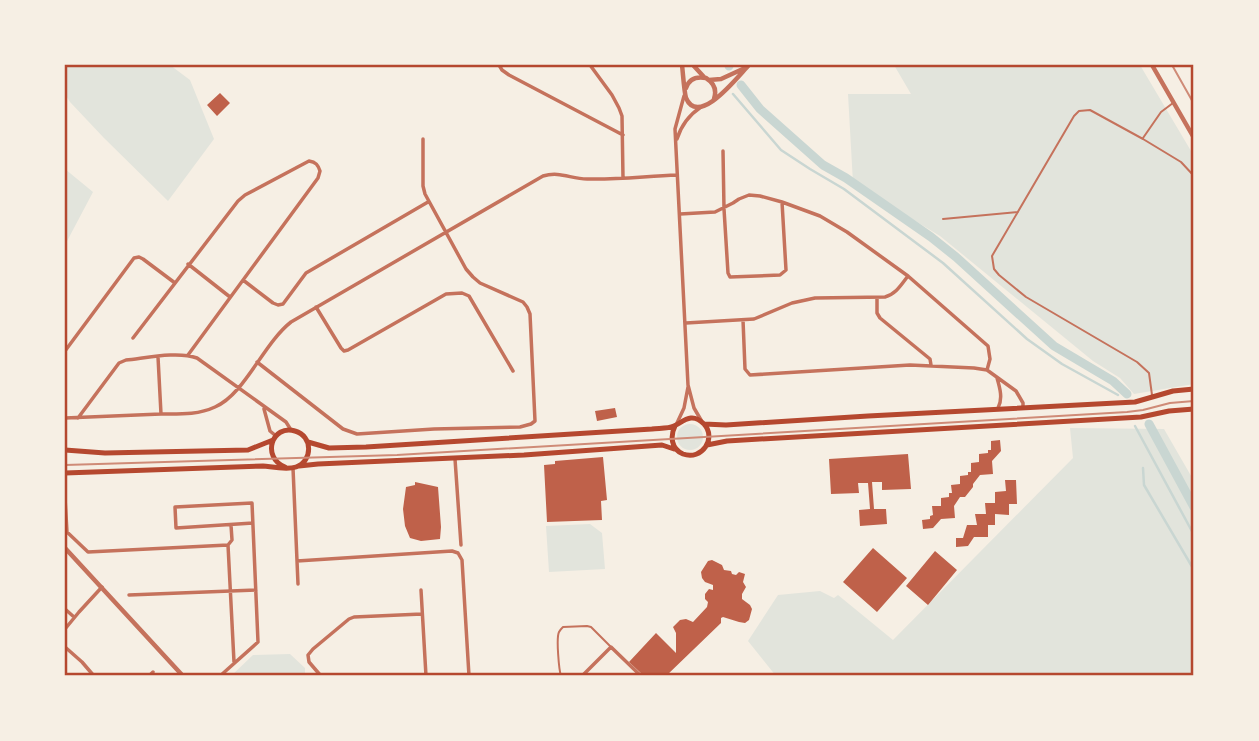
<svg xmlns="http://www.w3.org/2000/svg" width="1259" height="741" font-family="'Work Sans',sans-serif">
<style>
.green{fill:#e2e4dc}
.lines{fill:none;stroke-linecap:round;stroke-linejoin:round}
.stream{stroke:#c9d6d2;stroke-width:2.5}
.canal{stroke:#c9d6d2;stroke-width:9}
.building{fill:#bf614a}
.service{stroke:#c5725c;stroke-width:2}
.minor{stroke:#c5725c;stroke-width:3.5}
.tertiary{stroke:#c5725c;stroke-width:4.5}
.secondary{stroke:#b5482f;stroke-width:5}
.tram{stroke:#cf8b77;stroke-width:2}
.neatline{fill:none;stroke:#b5482f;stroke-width:2.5}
</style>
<rect width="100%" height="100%" fill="#f6efe4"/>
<path class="green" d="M65,65H170L190,80L214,139L168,201L104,138L70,102L65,94Z
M894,65H1140L1194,156V384L1134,394L1120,378L1093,361L940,236L853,183L848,94H911Z
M65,169L93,192L65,245Z
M677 437a13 13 0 1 1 26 0a13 13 0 1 1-26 0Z
M1070,428L1164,429L1194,481V676H776L748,641L778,595L820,591L834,598L838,595L893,640L1073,458Z
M590,524L602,533L605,569L549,572L546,526Z
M290,654L305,668V676H231L253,655Z"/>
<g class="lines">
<path class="stream" d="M733,94L781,150L810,169L844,189L943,263L1027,339L1062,364L1118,395
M1135,426L1194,535
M1143,468L1144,485L1194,570"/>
<path class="canal" d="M729,65V66
M741,85L760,109L823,165L846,178L931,237L956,257L1054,346L1113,381L1127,394
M1149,424L1194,507"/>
</g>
<path class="building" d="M220,93L230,103L217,116L207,105Z
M615,408L617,417L597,421L595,411Z
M1000,440L1001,451L992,461L993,474L980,475L973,484V487L965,497H960L954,506L955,518L941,519L933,528L923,529L922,520L930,519V516L933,515L932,506H941V498L949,497V493H952L951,485L960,484V476L968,475V472H971V463L979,462V454L988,453V450H991V441Z
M908,454L911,489L882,490V482H872L874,509H886L887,524L860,526L859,510L870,509L868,483H858L859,493L831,494L829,459Z
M603,457L607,500L601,501L602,520L547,522L544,465L555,464V461Z
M1005,480H1016L1017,504H1009V515L995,514V525H988V537H974L968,546L956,547V538H963L967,525H977L975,514H986L985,503H995V492L1006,491Z
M415,482L438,487L441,527L440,539L421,541L410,538L405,526L403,509L406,487L415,485Z
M873,548L907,578L877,612L843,582Z
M935,551L957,570L928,605L906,586Z
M712,560L722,565L724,570L731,571L732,574L736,575L739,572L745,574L743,582L746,587L742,594V599L750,605L752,609L749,620L745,623L739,622L723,617L721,618V623L666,676H644L629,662L656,633L676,653V633L673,627L680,620L686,619L693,622L707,607L708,602L705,599V594L709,589L713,590V585L705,582L702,578L701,572L708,561Z"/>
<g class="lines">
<path class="service" d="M1143,138L1161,112L1173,103
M943,219L1018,212
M1152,395L1149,373L1137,362L1026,297L999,275L994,269L992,256L1074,116L1079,111L1090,110L1143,139L1181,162L1194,176
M561,676C559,670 556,638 559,632C560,630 562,628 563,627L587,626L591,627L610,646"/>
<path class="minor" d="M499,65L502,70L509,75L623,135
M590,65L612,95L619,108L622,116L623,178
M684,96L675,129L688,385L694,408L701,420
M677,139C681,126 689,115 701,107
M723,151L724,209L728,273L730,277L780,275L786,270L782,202
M680,214L715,212L733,203L739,199L749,195L760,196L782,202L820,216L847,232L908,276L988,346L990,359L987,370
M188,264L230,297
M243,280L273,303L278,305L283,304L306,273L428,202
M877,298V313L880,318L930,359L931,365
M316,307L341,348L344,351L348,350L446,294L462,293L469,296L513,371
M743,320L745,369L750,375L910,365L974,368L987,370L1016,391L1023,403V408
M686,323L754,319L792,303L815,298L885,297C896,294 901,285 908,276
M133,338L238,201L245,195L309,161C316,162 318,165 320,171L318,178L188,355
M65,351L134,258L139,257L143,259L175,283
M257,362L343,429L357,434L434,429L520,427L531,424L535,421L530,314L527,307L523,302L480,283L473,277L466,269L425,194L423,186V139
M997,378C1000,388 1003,399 998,408
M264,409L270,431L276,436
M161,414C180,414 198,415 215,407C245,394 263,344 291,322L543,176C560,171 571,179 587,179C617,180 647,176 677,175
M65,418L161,414L158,357
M78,418L119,363L126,360C146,358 178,351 197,358L286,422L291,430
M677,423L684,408L688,387
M455,459L461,545
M293,468L298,584
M65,498L67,532L88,552L228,545
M231,525L232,540L228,545L234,662
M297,561L452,551L458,553L462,560L469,676
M421,590L426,676
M129,595L256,590
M65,609L74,617
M65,629L79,612L102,587
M65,647L82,662L94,676
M149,676L153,672
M220,676L258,642L252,503L175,507L176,528L253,523
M321,676L309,662L308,655L313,649L349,619L354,617L422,614
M582,676L611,647L641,676"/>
<path class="tertiary" d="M682,65C683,73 684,91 686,98C699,128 739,75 749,65
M693,65L704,77
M1152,65L1194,138
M709,80L721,79L745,68
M686,88C689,79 696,76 706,78C714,83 717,90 714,99
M65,548L183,676"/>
<path class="secondary" d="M704,424L726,425L868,416L1135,402L1173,391L1194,389
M308,442L329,448L366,447L652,429C658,428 668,429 674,426C684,421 692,412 704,424C717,438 702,461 683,454C671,449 670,436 675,426
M707,445L727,441L1141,417L1169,411L1194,409
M65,450L105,453L248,450L273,440
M299,466L318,464L524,455L662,445L674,449
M65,473L263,466C273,467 287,470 296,467C313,461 313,436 295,431C272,424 261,457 285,467"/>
<path class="tram" d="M1172,65L1194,104
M65,465L397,455L1127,412L1143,410L1170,403L1194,401"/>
</g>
<rect width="1259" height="741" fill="none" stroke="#f6efe4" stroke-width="133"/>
<rect x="66" y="66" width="1126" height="608" class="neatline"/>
</svg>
